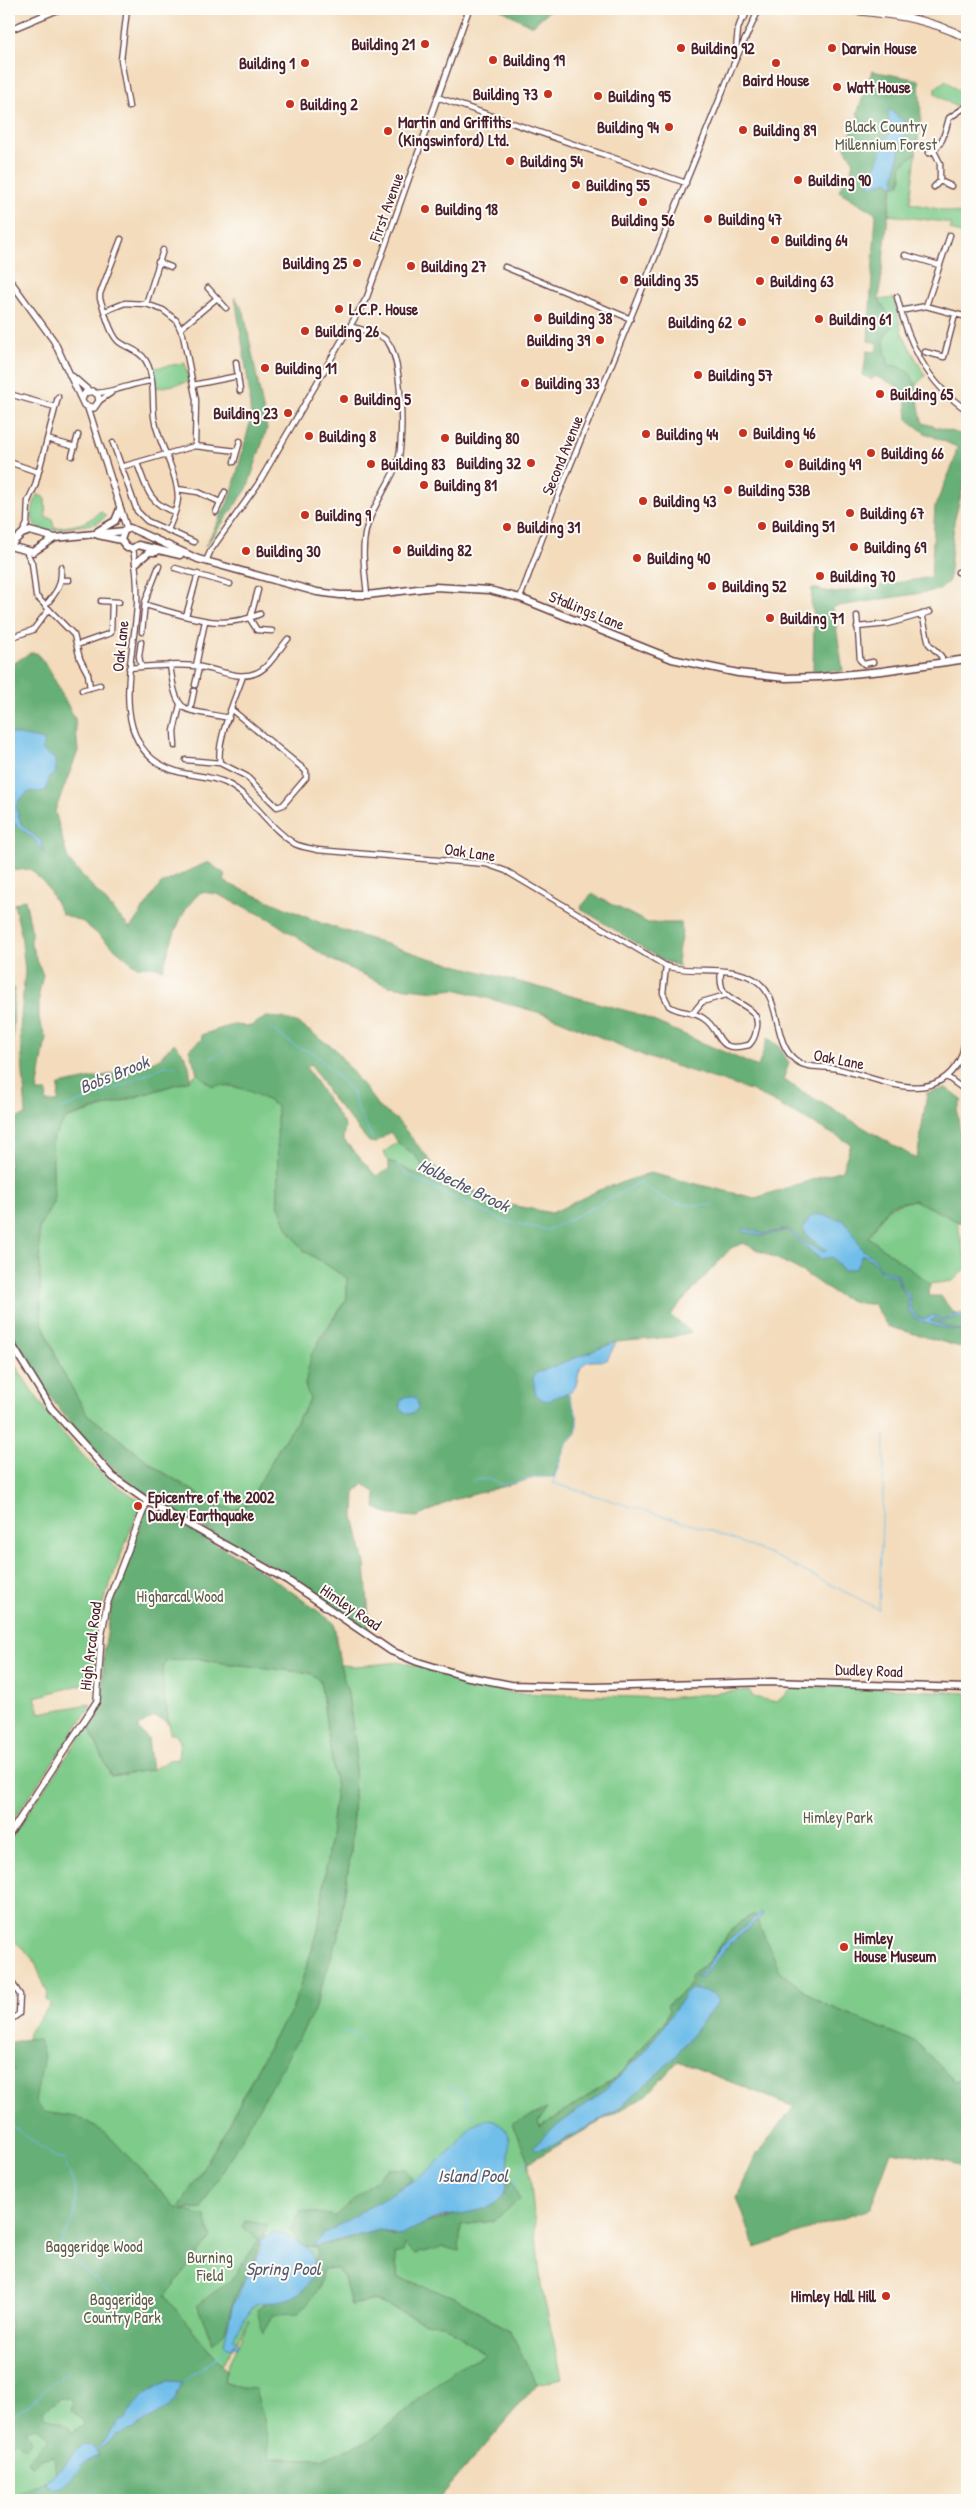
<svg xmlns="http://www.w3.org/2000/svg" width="976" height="2509" font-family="'Patrick Hand',sans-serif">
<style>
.green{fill:#7ecb8a;stroke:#64755a}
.forest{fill:#66af76;stroke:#586750;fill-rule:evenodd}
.water{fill:#70beea;stroke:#5d6e8a}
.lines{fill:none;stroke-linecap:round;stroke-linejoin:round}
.stream{stroke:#70beea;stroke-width:1}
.minor-casing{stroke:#633b41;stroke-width:7}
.tertiary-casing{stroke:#633b41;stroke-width:8}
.secondary-casing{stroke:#633b41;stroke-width:9}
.primary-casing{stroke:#633b41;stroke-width:9}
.minor{stroke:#fff;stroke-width:4.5}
.tertiary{stroke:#fff;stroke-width:5.5}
.secondary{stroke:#fff;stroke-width:6}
.primary{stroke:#fff;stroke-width:7}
.poi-dot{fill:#c8321e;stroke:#fdfcf7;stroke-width:2}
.labels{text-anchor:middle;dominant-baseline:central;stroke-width:4;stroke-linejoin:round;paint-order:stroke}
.poi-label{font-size:16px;font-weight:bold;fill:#4a1f2b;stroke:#fdfcf7;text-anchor:start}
.park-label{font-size:16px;fill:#5c5b4c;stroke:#fdfcf7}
.street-label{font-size:16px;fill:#4a1f2b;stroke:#fdfcf7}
.water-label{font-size:18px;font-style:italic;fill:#57576e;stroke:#fdfcf7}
</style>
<rect width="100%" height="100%" fill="#fdfcf7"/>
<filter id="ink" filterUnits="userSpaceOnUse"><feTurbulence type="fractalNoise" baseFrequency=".02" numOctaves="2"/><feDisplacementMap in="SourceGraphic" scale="10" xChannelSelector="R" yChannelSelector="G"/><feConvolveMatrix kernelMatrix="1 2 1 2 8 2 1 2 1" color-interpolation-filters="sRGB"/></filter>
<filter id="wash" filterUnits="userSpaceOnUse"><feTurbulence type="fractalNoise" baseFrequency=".0096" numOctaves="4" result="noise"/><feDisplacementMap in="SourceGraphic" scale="20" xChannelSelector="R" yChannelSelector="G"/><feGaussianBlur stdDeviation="1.12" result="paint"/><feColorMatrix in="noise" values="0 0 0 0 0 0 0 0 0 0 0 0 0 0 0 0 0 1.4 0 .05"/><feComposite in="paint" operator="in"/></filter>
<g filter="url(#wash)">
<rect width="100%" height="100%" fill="#f3dbbb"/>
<path class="green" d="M946,80L967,99V101L956,107L935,94V88Z
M918,138L910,203L962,214L967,152V237L950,229L952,225L944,222L889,215C891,182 901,165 918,138Z
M894,298L902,333L925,376L916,385L878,366L879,300Z
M185,363L189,382L157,388L154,368Z
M37,494L45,498L46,518H52L54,528C72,526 87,525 100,511L106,516L98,523L43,532C27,522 32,509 37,494Z
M197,1073L212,1086C238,1083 255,1093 277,1106L278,1204L303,1250L347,1278V1298L320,1338L305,1385L310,1400L279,1448L248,1504L234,1510L211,1502L158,1469L87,1414L61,1369L41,1319L39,1228L54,1201L52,1139L66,1119L190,1080Z
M398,1142L414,1154L429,1174L427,1179L388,1162L384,1152Z
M914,1200L957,1221L967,1267L953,1281L930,1284L868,1237L889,1207Z
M9,1355C35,1397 64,1440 101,1473C113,1484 128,1492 141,1502L101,1608L95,1681L35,1697L40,1713L90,1704V1708L9,1826Z
M197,1658L216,1662L310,1673L320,1680L336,1789L318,1931L292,2011L273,2038L227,2128L179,2210L292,2049L313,2013L338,1936L351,1852L356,1750L348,1694L340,1665L356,1666L402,1662L512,1693L665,1698L749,1690L753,1697L777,1702L794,1687H861L967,1693V2077L954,2081L917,2043L820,2002L781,1973L754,1914L737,1924L707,1963L692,1974C689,1993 671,2003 665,2021L616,2078L540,2127L537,2123L545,2112L517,2126L528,2156L541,2285L562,2378L537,2384L509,2330L455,2297L398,2278L395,2254L405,2244L415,2254L443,2247L461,2225L493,2221L512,2179L317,2270L274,2314L318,2290L323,2269L338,2268L344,2278L351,2305L375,2300L425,2323L443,2324L486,2354L455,2369L371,2440L322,2459L269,2458L264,2419L240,2388L224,2382L226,2370L249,2320L217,2374L98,2453L9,2500V2043L27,2039L28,2033L51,2004L46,2000L48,1994L33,1958L9,1936V1841L88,1725L111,1776L152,1770L169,1760L178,1759L180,1741L175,1734H170C171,1714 155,1679 166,1661Z"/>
<path class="forest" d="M500,9H551L532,26Z
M872,71L919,80L921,118L916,153L901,166L902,178L899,185L893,187L890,196L879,300L886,310L892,328C878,338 886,350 889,365C924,368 914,398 923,423L967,436V472L954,522L949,581L940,590L833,607L843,671H813L814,614L811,606L812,588L835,593L931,577L935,506L954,462L957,447L925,433L908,420C906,389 903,387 874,376L872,380L863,375L867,351L876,352L878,343L868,341L876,214L839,191L843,181L850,178L853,161L845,148L859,115L857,114Z
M235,297L244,312L267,429L247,489L205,547L231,496L251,419L248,381Z
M30,653H37L50,671L75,719L78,751L55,811L68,860L130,928L161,884L208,862L226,875L224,881L229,884L321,923L426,957L635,1013L758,1067L768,1038L779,1046L789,1063L783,1080L917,1159L927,1093L946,1088L962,1100L957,1111L967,1184V1226L914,1200L890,1205L868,1237L930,1284L929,1296H941L952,1311L967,1321V1349L887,1326L874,1304C839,1305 821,1281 792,1266C776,1258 759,1251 743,1243L731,1248L670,1315L691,1332L672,1337L616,1342L535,1374L553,1397L568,1393L577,1416L576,1433L566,1444L554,1477H538L453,1500L417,1517L391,1515L375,1508L376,1494L364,1484L355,1492L354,1517L365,1564L370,1632L306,1585L156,1503L129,1483L80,1436L47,1393L9,1333V986L14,988L11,1120L26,1115L20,1029L25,971L21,933L14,904L25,899L31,928V945L43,975L39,993V1019L46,1038L37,1092H47L46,1102H58L59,1085L137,1069L160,1058L174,1043C186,1056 191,1063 190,1080L66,1118L52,1139L54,1201L39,1228L41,1319L61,1369L87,1414L158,1469L211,1502L234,1510L248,1504L279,1448L310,1400L305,1385L311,1355L347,1298V1278L303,1250L288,1229L278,1204L277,1106C255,1093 238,1083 212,1086L197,1073L189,1049L202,1039L201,1035L232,1025L251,1026L266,1017L283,1018L299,1024L335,1049L379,1107L397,1120L442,1175L500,1203L552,1213L599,1190L650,1173L755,1198L842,1170L851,1144L753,1091L647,1057L548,1015L455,989L436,991L388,986L329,959L268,918L217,894L201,892C180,909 170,944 163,969L152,966L137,967L83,922L62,914L46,885L30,869L9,871V666ZM311,1064L331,1097L369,1142L376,1143L390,1132L400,1145L414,1154L429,1174L427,1179L389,1161V1169L376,1176L343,1139L345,1126L306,1067Z
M592,894L648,923H681C685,938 674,950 679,966L664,961L580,908Z
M147,1506L239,1557L288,1589L334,1623L340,1665L348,1694L356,1750L351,1852L338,1936L313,2013L201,2208L182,2210L205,2216L211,2237L165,2296L226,2370L224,2382L240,2388L255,2389L264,2419L270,2458L322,2459L371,2440L455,2369L485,2354L443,2324L425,2323L375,2300L351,2305L344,2278L337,2268L323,2269L318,2290L299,2313L274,2314L263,2333L257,2310L315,2265L317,2247L303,2246L290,2230L301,2210L335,2216L389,2168L406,2169L412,2180L363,2213L324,2234L321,2245L380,2230L394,2236L426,2223L490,2205L506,2187L507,2169L520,2200L493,2221L461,2225L459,2251L443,2247L415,2254L405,2244L403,2252L395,2254L398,2278L455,2297L509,2330L537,2384L438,2500H9V2497L56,2476L54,2457L39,2460L32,2467L27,2460L49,2438L37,2427L25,2430L32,2441L24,2448L16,2440L9,2449V2072L14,2070L9,2061V2043L27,2039L39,2040L44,2056L35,2102L44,2112L82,2118L110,2137L178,2210L227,2128L273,2038L292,2011L318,1931L336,1789L320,1680L310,1673L216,1662L197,1658L166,1661C158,1674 166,1711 170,1726L163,1720L154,1717L140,1725L139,1729L148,1739L152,1770L111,1776L88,1725L101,1701L104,1652L111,1607ZM60,2398L70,2399L73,2403L71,2411L85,2423L72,2433L68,2426L45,2417L43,2411Z
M754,1914L781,1973L820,2002L917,2043L954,2081L967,2077V2172L948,2160L891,2151L870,2209L755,2248L737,2197L756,2155L794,2107L678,2061L647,2095L529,2162L512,2124L547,2109L538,2122L540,2127L616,2078L665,2021L669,2010L667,2005L690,1985L692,1974L707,1963L737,1924Z
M245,2221L268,2225L248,2272L234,2298L225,2331L213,2344L197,2305L231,2280L259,2240L243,2227Z"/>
<path class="water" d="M890,110L909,126L901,143L894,180L896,185H892L888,181L871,186L867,181L868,178L878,162L883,142L890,133L888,111Z
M9,733L44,740L42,750L55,759L56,773L49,778L46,791L29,792L19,800L16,808L21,824L41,841L43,853L35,840L9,819Z
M817,1214L843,1220L849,1227L862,1249L875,1259L880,1269L898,1275L901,1286L909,1294L912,1311L917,1317L925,1320L933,1315L942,1319L962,1313L963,1316L941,1321L935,1318L930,1321L967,1333C954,1329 921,1326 912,1315C907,1310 909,1303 907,1297C904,1288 899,1289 897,1277L881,1272L872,1260L864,1255H862L856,1268L843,1271L832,1257L820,1259L787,1230L761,1236L743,1231L744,1228L763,1234L788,1229L805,1243L825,1252L826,1250L808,1237L803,1229L810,1217Z
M616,1342L607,1360C600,1362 589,1359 584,1364C576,1370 580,1385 571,1392C565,1396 556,1394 550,1401L543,1400L536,1395L533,1379L534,1374Z
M400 1405a9 9 0 1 1 18 0a9 9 0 1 1-18 0Z
M762,1912L763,1915L728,1946L702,1977L695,1976L702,1973L719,1949Z
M693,1989L712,1994L719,2001L672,2060L622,2106L601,2120L556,2144L535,2150L534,2146L546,2134L603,2092L639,2057L659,2033L687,1991Z
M488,2119C499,2120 506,2128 509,2138C510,2148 508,2189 503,2196C488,2215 456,2212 435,2219C422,2224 412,2230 400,2236L380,2230L312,2247L324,2234L424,2174L458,2144L471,2126Z
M276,2232C285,2236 300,2241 307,2248C324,2265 309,2290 290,2298C280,2302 267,2302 256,2304L252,2307L233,2339L238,2343L236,2349L234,2343L231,2348L227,2347L224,2343L233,2304L261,2248L259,2240Z
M168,2381L182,2382L175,2400L165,2409L134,2429L116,2435L99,2449L97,2448L119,2422L126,2419C134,2400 150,2390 168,2381Z
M83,2444L93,2446L99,2456C93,2459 86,2461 81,2467C71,2479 63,2492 45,2485L46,2480L62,2467Z"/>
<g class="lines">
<path class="stream" d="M270,1028L297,1047L314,1053L352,1091L357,1108L373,1139
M211,1059L224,1051
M61,1109L116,1088L165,1066H177
M9,1149L13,1140
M396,1163L406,1174L417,1180L474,1207L505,1221L548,1230L616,1196L639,1182C671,1205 676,1206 715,1205
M568,1393L577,1416V1430L566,1444L553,1483L709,1530L770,1554L879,1609L885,1435
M473,1480L488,1479L502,1485L538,1477H553
M699,1989V1986
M341,2031L357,2034
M359,2036L366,2041
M450,2086L462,2093L474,2118
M9,2124L55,2157L63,2159C72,2177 81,2198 73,2218C69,2229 61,2240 58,2249
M504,2195L510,2191L528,2160
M308,2250L312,2247
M63,2253L100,2283
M102,2285L116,2297L119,2302H123
M182,2382L222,2354L227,2347
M9,2419L28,2405L70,2369
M95,2451L98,2448
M38,2493L40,2486L45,2485"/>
</g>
</g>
<g filter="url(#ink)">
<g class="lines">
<defs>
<path id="minor" d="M127,9L121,60L129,107
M784,9L803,11L815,9
M744,19L748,9
M735,60L738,29L745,9
M437,97L686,183
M934,151L940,163V181
M929,153C943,146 945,132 949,118L967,106
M934,187L940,181L951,186
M121,239L100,294V299C105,311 109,332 118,341C126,348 140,350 146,361C155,377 152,399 154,417C158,444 177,470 178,497C178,508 172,520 168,530
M905,255L939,265
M158,262L171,267
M505,267L631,319
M208,288L226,308
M897,297C908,342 927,384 967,410
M146,304L163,250
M926,306L950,235
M105,311L125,303L146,304L163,310L176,320L183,335L196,400L195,446
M900,311L926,306L967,317
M350,326C360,330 376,332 385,339C403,353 404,440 398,461C390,485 372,505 366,530C361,551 365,573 367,595
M181,328L217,298
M925,352L944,357L955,315
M236,362L240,391
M193,385L238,376
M96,393C116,392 132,383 151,381
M9,394L55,407
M99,401L111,393
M47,439L75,447
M113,443L137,511L147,521L194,542
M72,456L78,435
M9,462L38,472
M234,462L240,441
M137,463C146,486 148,504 175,512
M121,467L195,446L237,451
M177,489L198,492L220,502
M216,512L225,492
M967,520V518
M22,534L27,524L28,501L35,486L58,397
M133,548C136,567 138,586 137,605C135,652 109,731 158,763C183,779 204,772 226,783C254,797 268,828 295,844C301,847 310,848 317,850L486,864L506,871L666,966C694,975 733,963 758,982C781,1000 773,1037 792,1057C805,1071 823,1065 838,1069C877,1077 932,1109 959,1061C964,1052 965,1039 967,1028
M26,551L32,563L36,596L74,635L80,659L88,674L90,688
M206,561L211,550L258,484L367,297L469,9
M175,568L230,584
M958,572L967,574
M61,580H69
M258,590L250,619L257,630L272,631
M520,598L558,496L735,61L759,9
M101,601L119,602
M145,605C185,615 219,632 260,614
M45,606C57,592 62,585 61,567
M922,614L929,644L941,656L943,662
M186,616L198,574
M857,616L860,660L864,664L873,662
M857,627L888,624L930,612
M142,632L145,602L159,566
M9,638L33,630L49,609
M77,645L111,633L112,602
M170,665C177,717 181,708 229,718
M141,666L139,656L141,642
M196,666L205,621
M129,668C151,666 173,664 195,666C214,668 238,681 256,673C269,668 279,649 288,639
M195,685L199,667
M82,690L100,685
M190,710L194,691
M232,710L306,771V778L283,805L277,807L246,776L220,763C216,741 235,699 243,676
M175,746L174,731L180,705
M186,760L220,763
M666,966L663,993L669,1006C679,1013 692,1011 703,1018C724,1031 713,1054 749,1045C753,1041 755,1037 756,1031C763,1008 738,1006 726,994C720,988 720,980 721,972
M692,1014L702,1002L726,995
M947,1077L962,1088
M9,1978L20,1995L19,2014L9,2021"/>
<path id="tertiary" d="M9,30L59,9
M9,279L54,341L84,405L94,408L99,401L98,395L92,391L85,393L82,399
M73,377L89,391
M88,408L127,529
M9,1835L97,1701L101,1637L107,1604L147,1501"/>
<path id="secondary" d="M98,531L115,521L120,509
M124,531L121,540L127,548H133L138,545L180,555
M98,535L121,540
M9,546L22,534L30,531L55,538L124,531L130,528L198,559L317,592L340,595H367L435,587L489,590L520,598L672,659L738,673L786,678L820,677L882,671L967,659
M9,546L33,552L55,538
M136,563L149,552H156
M9,1340L51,1408L113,1477L147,1501L287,1580L391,1651L418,1662L464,1676L511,1685L594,1687L771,1682L967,1688"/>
<path id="primary" d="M839,9C885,13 926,17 967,38"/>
</defs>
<use href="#minor" class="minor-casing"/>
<use href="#tertiary" class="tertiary-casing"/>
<use href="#secondary" class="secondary-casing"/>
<use href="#primary" class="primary-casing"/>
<use href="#minor" class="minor"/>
<use href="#tertiary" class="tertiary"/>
<use href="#secondary" class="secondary"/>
<use href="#primary" class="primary"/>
</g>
</g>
<g class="poi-dot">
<circle cx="425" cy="44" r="5"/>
<circle cx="681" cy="48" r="5"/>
<circle cx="832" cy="48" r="5"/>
<circle cx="493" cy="60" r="5"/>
<circle cx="305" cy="63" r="5"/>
<circle cx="776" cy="63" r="5"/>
<circle cx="837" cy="87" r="5"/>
<circle cx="548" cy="94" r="5"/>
<circle cx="598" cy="96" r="5"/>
<circle cx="290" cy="104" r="5"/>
<circle cx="669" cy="127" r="5"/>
<circle cx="743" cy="130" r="5"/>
<circle cx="388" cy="131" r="5"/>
<circle cx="510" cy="161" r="5"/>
<circle cx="798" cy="180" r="5"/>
<circle cx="576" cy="185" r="5"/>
<circle cx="643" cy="202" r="5"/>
<circle cx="425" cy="209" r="5"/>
<circle cx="708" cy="219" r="5"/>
<circle cx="775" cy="240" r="5"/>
<circle cx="357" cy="263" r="5"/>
<circle cx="411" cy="266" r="5"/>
<circle cx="624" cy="280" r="5"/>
<circle cx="760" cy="281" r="5"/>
<circle cx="339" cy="309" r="5"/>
<circle cx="538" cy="318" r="5"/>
<circle cx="819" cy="319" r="5"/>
<circle cx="742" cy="322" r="5"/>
<circle cx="305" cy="331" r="5"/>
<circle cx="600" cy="340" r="5"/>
<circle cx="265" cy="368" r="5"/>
<circle cx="698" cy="375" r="5"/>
<circle cx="525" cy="383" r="5"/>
<circle cx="880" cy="394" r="5"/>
<circle cx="344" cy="399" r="5"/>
<circle cx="288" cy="413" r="5"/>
<circle cx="743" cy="433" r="5"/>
<circle cx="646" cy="434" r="5"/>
<circle cx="309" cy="436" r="5"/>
<circle cx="445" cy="438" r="5"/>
<circle cx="871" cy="453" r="5"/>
<circle cx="531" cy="463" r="5"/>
<circle cx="371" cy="464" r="5"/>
<circle cx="789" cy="464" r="5"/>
<circle cx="424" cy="485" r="5"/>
<circle cx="728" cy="490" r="5"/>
<circle cx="643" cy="501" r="5"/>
<circle cx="850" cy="513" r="5"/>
<circle cx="305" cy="515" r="5"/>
<circle cx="762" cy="526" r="5"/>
<circle cx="507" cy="527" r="5"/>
<circle cx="854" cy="547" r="5"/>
<circle cx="397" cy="550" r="5"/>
<circle cx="246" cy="551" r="5"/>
<circle cx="637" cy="558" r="5"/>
<circle cx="820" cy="576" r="5"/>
<circle cx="712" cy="586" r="5"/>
<circle cx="770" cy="618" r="5"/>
<circle cx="138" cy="1506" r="5"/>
<circle cx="844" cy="1947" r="5"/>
<circle cx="886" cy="2296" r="5"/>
</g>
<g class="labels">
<g class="poi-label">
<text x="415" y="44" text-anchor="end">Building 21</text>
<text x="691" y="48">Building 92</text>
<text x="842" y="48">Darwin House</text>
<text x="503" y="60">Building 19</text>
<text x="295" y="63" text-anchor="end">Building 1</text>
<text x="776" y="80" text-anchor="middle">Baird House</text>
<text x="847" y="87">Watt House</text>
<text x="538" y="94" text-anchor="end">Building 73</text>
<text x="608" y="96">Building 95</text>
<text x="300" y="104">Building 2</text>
<text x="398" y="122">Martin and Griffiths<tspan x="398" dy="18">(Kingswinford) Ltd.</tspan></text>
<text x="659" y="127" text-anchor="end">Building 94</text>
<text x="753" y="130">Building 89</text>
<text x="520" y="161">Building 54</text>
<text x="808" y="180">Building 90</text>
<text x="586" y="185">Building 55</text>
<text x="435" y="209">Building 18</text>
<text x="718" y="219">Building 47</text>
<text x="643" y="220" text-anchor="middle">Building 56</text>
<text x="785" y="240">Building 64</text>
<text x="347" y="263" text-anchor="end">Building 25</text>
<text x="421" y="266">Building 27</text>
<text x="634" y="280">Building 35</text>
<text x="770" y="281">Building 63</text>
<text x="349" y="309">L.C.P. House</text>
<text x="548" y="318">Building 38</text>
<text x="829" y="319">Building 61</text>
<text x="732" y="322" text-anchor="end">Building 62</text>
<text x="315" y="331">Building 26</text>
<text x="590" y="340" text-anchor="end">Building 39</text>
<text x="275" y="368">Building 11</text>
<text x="708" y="375">Building 57</text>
<text x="535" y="383">Building 33</text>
<text x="890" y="394">Building 65</text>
<text x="354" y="399">Building 5</text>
<text x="278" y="413" text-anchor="end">Building 23</text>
<text x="753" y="433">Building 46</text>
<text x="656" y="434">Building 44</text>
<text x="319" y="436">Building 8</text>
<text x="455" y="438">Building 80</text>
<text x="881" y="453">Building 66</text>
<text x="521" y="463" text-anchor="end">Building 32</text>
<text x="381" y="464">Building 83</text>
<text x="799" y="464">Building 49</text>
<text x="434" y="485">Building 81</text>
<text x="738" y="490">Building 53B</text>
<text x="653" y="501">Building 43</text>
<text x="860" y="513">Building 67</text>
<text x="315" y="515">Building 9</text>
<text x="772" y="526">Building 51</text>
<text x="517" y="527">Building 31</text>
<text x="864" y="547">Building 69</text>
<text x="407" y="550">Building 82</text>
<text x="256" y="551">Building 30</text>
<text x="647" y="558">Building 40</text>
<text x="830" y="576">Building 70</text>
<text x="722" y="586">Building 52</text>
<text x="780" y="618">Building 71</text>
<text x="148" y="1497">Epicentre of the 2002<tspan x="148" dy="18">Dudley Earthquake</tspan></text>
<text x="854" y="1938">Himley<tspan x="854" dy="18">House Museum</tspan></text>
<text x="876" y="2296" text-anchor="end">Himley Hall Hill</text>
</g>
<g class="park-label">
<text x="886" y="126">Black Country<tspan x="886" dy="18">Millennium Forest</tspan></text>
<text x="180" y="1596">Higharcal Wood</text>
<text x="838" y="1817">Himley Park</text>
<text x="94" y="2246">Baggeridge Wood</text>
<text x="210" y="2257">Burning<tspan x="210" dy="18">Field</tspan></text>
<text x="122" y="2299">Baggeridge<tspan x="122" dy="18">Country Park</tspan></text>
</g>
<g class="street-label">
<text transform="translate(386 207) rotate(-70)">First Avenue</text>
<text transform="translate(562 455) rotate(-68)">Second Avenue</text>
<text transform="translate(587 610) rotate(22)">Stallings Lane</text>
<text transform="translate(120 646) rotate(-84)">Oak Lane</text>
<text transform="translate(470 852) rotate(8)">Oak Lane</text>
<text transform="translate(839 1059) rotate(11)">Oak Lane</text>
<text transform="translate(351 1607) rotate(34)">Himley Road</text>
<text transform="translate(90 1646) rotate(-83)">High Arcal Road</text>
<text transform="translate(869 1670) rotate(2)">Dudley Road</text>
</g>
<g class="water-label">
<text transform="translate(114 1074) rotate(-22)">Bobs Brook</text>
<text transform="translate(464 1185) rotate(26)">Holbeche Brook</text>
<text x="473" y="2175">Island Pool</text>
<text x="283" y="2268">Spring Pool</text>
</g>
</g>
<rect width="976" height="2509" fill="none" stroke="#fdfcf7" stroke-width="30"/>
</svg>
